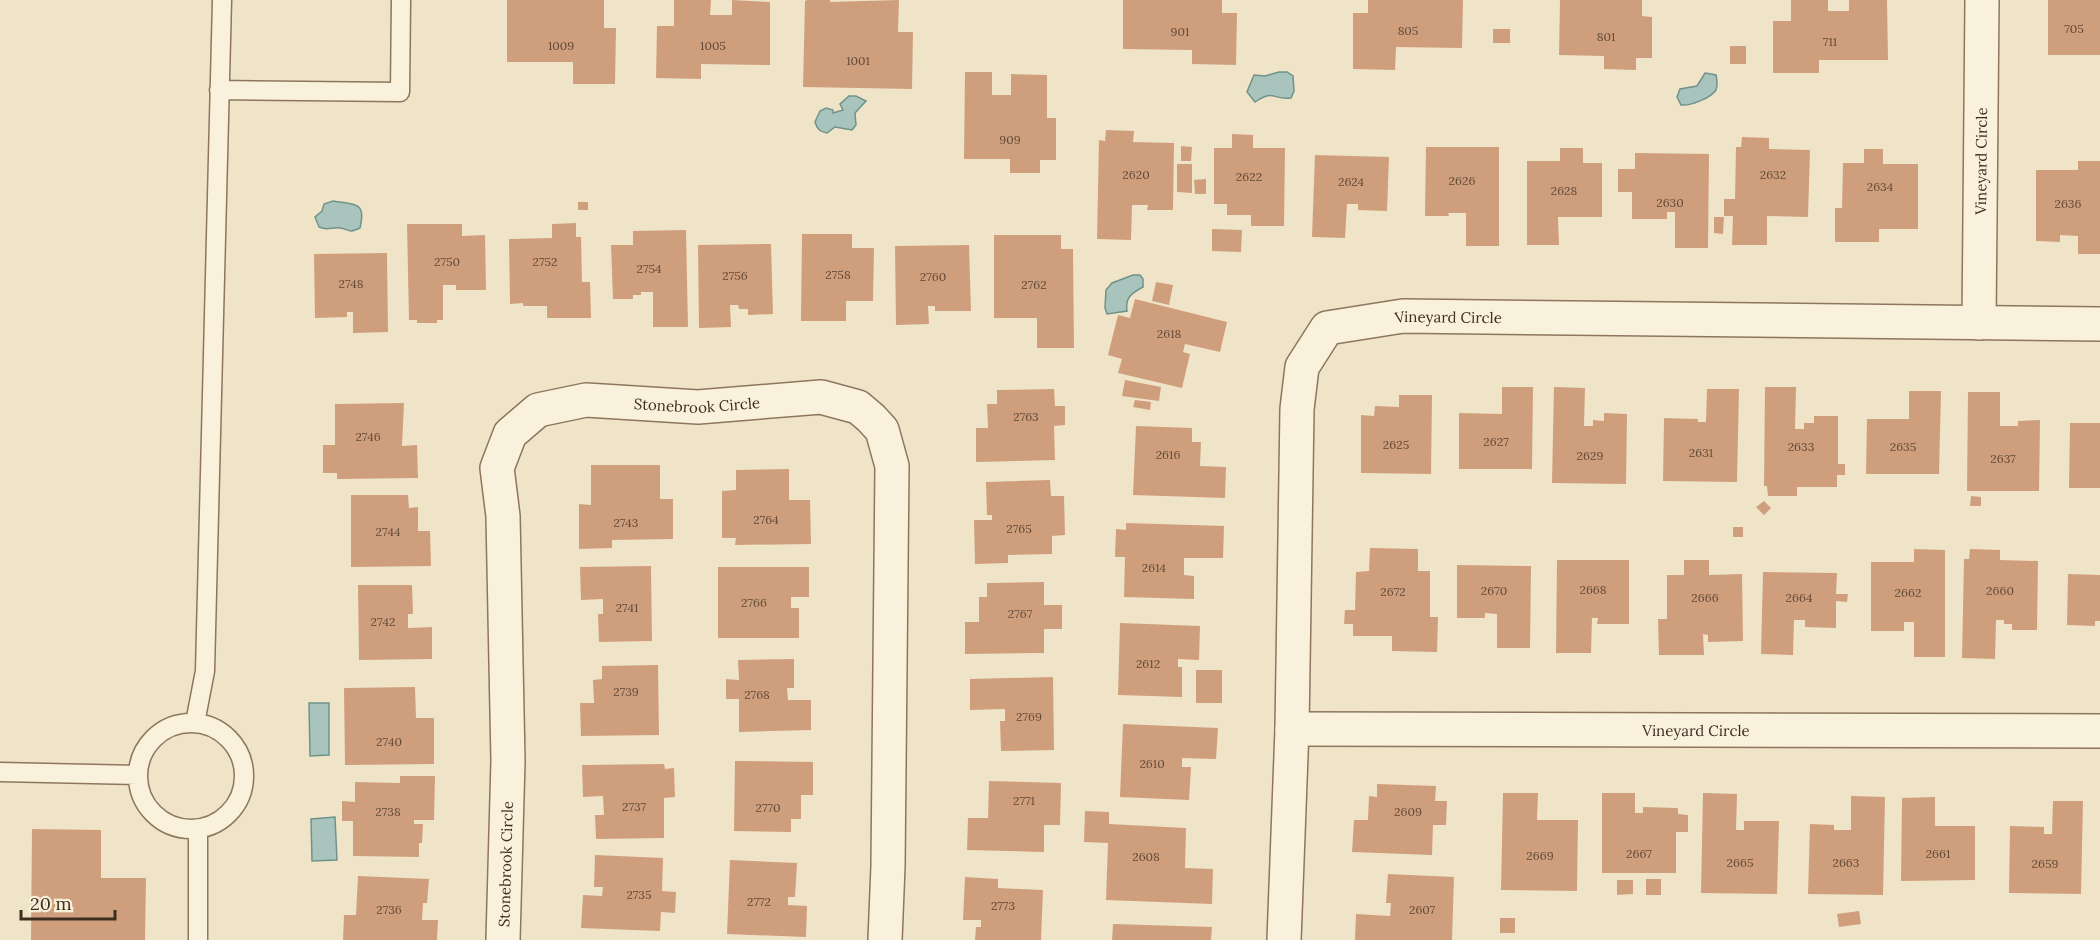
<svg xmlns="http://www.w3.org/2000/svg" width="2100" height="940" font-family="Lora,serif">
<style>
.water{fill:#a9c4bc;stroke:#6f938a;stroke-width:1.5}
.building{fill:#cf9f7d}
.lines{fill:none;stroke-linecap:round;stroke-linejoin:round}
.lane-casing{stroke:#8d765c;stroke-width:21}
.street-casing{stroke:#8d765c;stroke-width:36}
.lane{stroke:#faf1dc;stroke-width:18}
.street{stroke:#faf1dc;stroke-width:33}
.labels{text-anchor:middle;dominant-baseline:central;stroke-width:4.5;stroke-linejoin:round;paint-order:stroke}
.number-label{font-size:12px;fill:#624a37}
.street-label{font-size:15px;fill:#3d2e20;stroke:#f7eed8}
</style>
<rect width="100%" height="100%" fill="#f0e4c8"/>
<path class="water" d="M1279,72H1287L1293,76L1294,91L1291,98C1272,100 1274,89 1255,102L1247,92L1254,75L1265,76Z
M1705,73L1716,75C1717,80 1718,85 1716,90C1711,98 1690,106 1681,105L1677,97L1680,89L1697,86Z
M849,96H856L866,101L855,113L856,125L852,130L835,127L827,133C820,132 817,129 815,122L820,111L826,108L833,110V113L843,110L840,104Z
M333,201C353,205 367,200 360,228C347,234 350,229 340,228C331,227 328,231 319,227L315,217L322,211L324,204Z
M1133,275H1140L1143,279V287C1132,293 1125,297 1127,311L1107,314L1105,308L1106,290L1112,283Z
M309,703H329V755L310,756Z
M335,817L337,860L312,861L311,819Z"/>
<path class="building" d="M507,0H604V28H616L615,84H573V62H507Z
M674,0H711L710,15H732V0L770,2V65L701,64V79L656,78L657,26H674Z
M807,0H830V2L899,0L898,32H913L912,89L803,87L805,1Z
M1123,0H1222V13H1237L1236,65L1192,64V50L1123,49Z
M1368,0H1463L1462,48L1396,47L1395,70L1353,69V13H1368Z
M1560,0H1642V16L1652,17V58H1636V70L1604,69V56L1559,55Z
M1791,0H1828V11H1849V0H1887L1888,60H1819V73H1773V21H1791Z
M2048,0H2100V55H2048Z
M1493,29H1510V43H1493Z
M1730,46H1746V64H1730Z
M965,72H992V95H1011V74L1047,75V118H1056V160H1040V173H1010V159H964Z
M1106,130L1134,131L1133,142L1174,143L1173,210H1147L1148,205H1132L1131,240L1097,239L1099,140L1105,141Z
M1232,134L1253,135V148H1285L1284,226H1251V215H1227V204H1214V148H1232Z
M1742,137L1769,138V149L1810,150L1808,217L1767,216V245H1732L1733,216H1724V199H1735L1736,147H1741Z
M1181,146L1192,147L1191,161H1181Z
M1426,147H1499V246H1466V213H1448L1449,216H1425Z
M1560,148H1583V163H1602V217H1558L1559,245H1527V161H1560Z
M1864,149H1883V164H1918V229H1879V242H1835V208H1842L1843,163H1864Z
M1635,153L1709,154L1708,248H1675V212H1667V219H1632V192H1618V169H1635Z
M1315,155L1389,157L1387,211L1358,210V204H1347L1345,238L1312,237Z
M2078,161H2100V254H2078V236L2060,235V242L2036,241V170H2078Z
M1177,164H1192V193L1177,192Z
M1206,179V194H1195L1194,180Z
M578,202H588V210H578Z
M1714,217H1724L1723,234L1714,233Z
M576,223V237H581L582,282H590L591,318H547V306H523V303L510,304L509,239L552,238V224Z
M407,224H462V236L485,235L486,290H456V285H443V320H437V323H417V320H409Z
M1212,229L1242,230L1241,252L1212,251Z
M686,230L688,327H653V292H641V295H633V299H613L611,245H633V231Z
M802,234H852V248H874L873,301H846V321H801Z
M994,235H1061V249H1073L1074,348H1037V318H994Z
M771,244L773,314L748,315V309H739L738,305H730L731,327L699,328L698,245Z
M969,245L971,311H935V306H928L929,324L896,325L895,246Z
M387,253L388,332L353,333V312H347V317L315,318L314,254Z
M1156,282L1173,285L1169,305L1152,301Z
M1135,299L1227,322L1220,352L1185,344L1183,352L1190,354L1182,388L1118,373L1122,359L1108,355L1118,315L1130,318Z
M1125,380L1161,387L1159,401L1122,396Z
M1502,387H1533L1532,469H1459V413L1502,414Z
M1554,387L1585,388L1584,426H1593V420L1604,421V413L1627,414L1626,484L1552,483Z
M1765,387H1796L1795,429H1804V423H1814V416H1838V464H1845V475H1837V487H1797V496H1768L1767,486H1764Z
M1054,389L1055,406H1065V425L1054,426L1055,460L976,462V428H988L987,404H997V390Z
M1707,389H1739L1737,482L1663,481L1664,418L1698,419V422H1706Z
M1909,391H1941L1939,474H1866L1867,419H1909Z
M1968,392H2000V426H2018V421L2040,420L2039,491H1967Z
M1399,395H1432L1431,474L1361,473V415L1374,416L1375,406L1399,407Z
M1135,400L1151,402L1150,410L1133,407Z
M404,403L402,446L417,445L418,478L337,479V473H323V445H335V404Z
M2070,423H2100V488H2069Z
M1136,426L1192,428V442H1201L1200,466L1226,467L1225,498L1133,495Z
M591,465H660V499H673V539L612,540V548L579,549V504L591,505Z
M789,469V500H810L811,544L735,545L736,538H722V491L736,490V470Z
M1050,480L1051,496H1064L1065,535L1052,536V554L1008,555V563L975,564L974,520H992V515H987L986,482Z
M351,495H408L409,508L418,507V531H430L431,566L351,567Z
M1971,496L1981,497V506H1970Z
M1764,501L1771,508L1764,515L1756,507Z
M1126,523L1224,526L1223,558H1184V575L1194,576V599L1124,597L1125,557H1115L1116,529L1126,530Z
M1733,527H1743V537H1733Z
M1370,548L1418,549V571H1430V617H1438L1437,652L1392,651V636H1353V624H1344L1345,610H1355L1356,572L1369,571Z
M1914,549L1945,550V657H1914V622H1904V631H1871V562H1914Z
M1970,549L2000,550V560L2038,561L2037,630H2012V624H2004V620H1996L1995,659L1962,658L1964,559H1969Z
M1557,560H1629V624H1597L1598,618H1592L1591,653H1556Z
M1684,560H1709V575L1742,574L1743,641L1708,642V635L1703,634L1704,655H1659L1658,619H1667V575H1684Z
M1457,565L1531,566L1530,648H1497V614L1485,613V618H1457Z
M651,566L652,641L599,642L598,614H603V599L581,600L580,567Z
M718,567H809V597H791V608H799V638H718Z
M1763,572L1837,573L1836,594H1848L1847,602L1836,601V628L1805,627V620H1794L1793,655L1761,654Z
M2068,574L2100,575V621H2095V626L2067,625Z
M1044,582V605H1062V629H1044V653L965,654V622H979V597H987V583Z
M358,585H412L413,614H408V628L432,627V659L359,660Z
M1120,623L1200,626L1199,660L1178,659V667H1182V697L1118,695Z
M794,659V688H787L788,700H811V730L739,732V699H726V679L739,680L738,660Z
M658,665L659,735L581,736L580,703H594L593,680L602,679V666Z
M1196,670H1222V703H1196Z
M1053,677L1054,750L1001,751L1000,721H1005V709L970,710V679Z
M415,687L416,718H434V764L345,765L344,688Z
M1123,724L1218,728L1216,759L1182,758V767H1191L1189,800L1120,797Z
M735,761L813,762V795H801V819H791V832L734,831Z
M664,764L665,769L674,768L675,797L664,798V838L596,839L595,815H604L603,796L583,797L582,765Z
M400,776H435L434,820H414V824H423L422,843H419V857L353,856V821H342V801L355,802V782L400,783Z
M989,781L1061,783L1060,825H1044V852L967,850L968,818H988Z
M1377,784L1436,786L1435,801H1447L1446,825H1433L1432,855L1352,852L1354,820H1368L1369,796L1377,797Z
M1503,793H1538L1537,820H1578L1577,891L1501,890Z
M1602,793H1635V813H1643V807L1678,808V814L1688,815V832H1676V873H1602Z
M1703,793L1737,794L1736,830H1744V821H1779L1777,894L1701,893Z
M1851,796L1885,797L1883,895L1808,894L1810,824L1834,825V830H1851Z
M1935,797V826H1975V880L1901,881L1902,798Z
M2053,801H2083L2081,894L2009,893L2010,826L2044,827V834H2052Z
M1085,811L1109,812V824L1186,828L1185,868L1213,869L1212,904L1106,900L1108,843L1084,842Z
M32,829L101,830V878H146L145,940H31Z
M595,855L663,858L662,891L676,892L675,913L661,912L660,931L581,928L583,895L602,896L603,887H594Z
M730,860L797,863L795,897H788V905L807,906L806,937L727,934Z
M1388,874L1454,877L1452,940H1355L1356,914L1390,916L1391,903H1386Z
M358,876L429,879L427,903H423L422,920H438L437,940H343L344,915H356Z
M965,877L998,879V888L1043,890L1041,940H975L976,927H981V920H963Z
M1646,879H1661V895H1646Z
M1617,880H1633V894L1617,895Z
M1859,911L1861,924L1839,927L1837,914Z
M1500,918H1515V933H1500Z
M1113,924L1212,927L1211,940H1112Z"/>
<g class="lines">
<defs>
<path id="lane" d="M219,90L400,92L401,0
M138 776a53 53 0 1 1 106 0a53 53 0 1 1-106 0Z
M195,723L205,671L222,0
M0,772L138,775
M198,940V829"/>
<g id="street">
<path id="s1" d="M1979,323L1982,0"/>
<path id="s2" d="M1292,729L2100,731"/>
<path id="s3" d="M503,940L508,761L503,516L497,468L510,434L538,410L586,400L698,407L821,397L858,407L871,418L882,430L892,466L888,866L885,940"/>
<path id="s4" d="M1284,940L1292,729L1297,409L1302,367L1327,328L1403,316L2100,324"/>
</g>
</defs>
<use href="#lane" class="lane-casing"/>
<use href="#street" class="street-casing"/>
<use href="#lane" class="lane"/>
<use href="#street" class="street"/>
</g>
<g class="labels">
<g class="number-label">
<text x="2074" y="28">705</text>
<text x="1408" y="30">805</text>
<text x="1180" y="31">901</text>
<text x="1606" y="36">801</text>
<text x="1830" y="41">711</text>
<text x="561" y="45">1009</text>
<text x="713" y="45">1005</text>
<text x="858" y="60">1001</text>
<text x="1010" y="139">909</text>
<text x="1136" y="174">2620</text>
<text x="1773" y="174">2632</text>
<text x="1249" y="176">2622</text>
<text x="1462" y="180">2626</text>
<text x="1351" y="181">2624</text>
<text x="1880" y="186">2634</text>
<text x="1564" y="190">2628</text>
<text x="1670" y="202">2630</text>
<text x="2068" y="203">2636</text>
<text x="447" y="261">2750</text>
<text x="545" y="261">2752</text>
<text x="649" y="268">2754</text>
<text x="838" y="274">2758</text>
<text x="735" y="275">2756</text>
<text x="933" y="276">2760</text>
<text x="351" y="283">2748</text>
<text x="1034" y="284">2762</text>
<text x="1169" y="333">2618</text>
<text x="1026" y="416">2763</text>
<text x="368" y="436">2746</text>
<text x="1496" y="441">2627</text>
<text x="1396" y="444">2625</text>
<text x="1801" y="446">2633</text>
<text x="1903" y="446">2635</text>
<text x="1701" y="452">2631</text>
<text x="1168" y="454">2616</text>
<text x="1590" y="455">2629</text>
<text x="2003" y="458">2637</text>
<text x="766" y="519">2764</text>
<text x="626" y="522">2743</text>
<text x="1019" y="528">2765</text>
<text x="388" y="531">2744</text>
<text x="1154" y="567">2614</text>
<text x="1593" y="589">2668</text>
<text x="1494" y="590">2670</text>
<text x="2000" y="590">2660</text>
<text x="1393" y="591">2672</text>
<text x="1908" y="592">2662</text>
<text x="1705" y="597">2666</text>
<text x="1799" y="597">2664</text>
<text x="754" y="602">2766</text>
<text x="627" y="607">2741</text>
<text x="1020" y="613">2767</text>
<text x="383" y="621">2742</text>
<text x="1148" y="663">2612</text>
<text x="626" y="691">2739</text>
<text x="757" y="694">2768</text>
<text x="1029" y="716">2769</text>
<text x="389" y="741">2740</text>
<text x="1152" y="763">2610</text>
<text x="1024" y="800">2771</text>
<text x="634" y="806">2737</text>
<text x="768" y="807">2770</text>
<text x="388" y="811">2738</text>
<text x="1408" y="811">2609</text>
<text x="1639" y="853">2667</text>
<text x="1938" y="853">2661</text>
<text x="1540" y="855">2669</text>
<text x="1146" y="856">2608</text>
<text x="1740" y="862">2665</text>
<text x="1846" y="862">2663</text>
<text x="2045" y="863">2659</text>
<text x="639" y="894">2735</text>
<text x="759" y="901">2772</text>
<text x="1003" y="905">2773</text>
<text x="389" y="909">2736</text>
<text x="1422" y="909">2607</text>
</g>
<g class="street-label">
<text stroke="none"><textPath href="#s1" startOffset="162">Vineyard Circle</textPath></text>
<text stroke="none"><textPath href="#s4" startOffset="742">Vineyard Circle</textPath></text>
<text stroke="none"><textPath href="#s3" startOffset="706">Stonebrook Circle</textPath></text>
<text stroke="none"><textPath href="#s2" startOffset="404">Vineyard Circle</textPath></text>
<text stroke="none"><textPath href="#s3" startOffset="76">Stonebrook Circle</textPath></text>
</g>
</g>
<path d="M21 910v9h94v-9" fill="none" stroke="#3d2e20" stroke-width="3"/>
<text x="30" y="910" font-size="18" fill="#3d2e20" stroke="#f7eed8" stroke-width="4.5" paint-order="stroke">20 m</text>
</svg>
